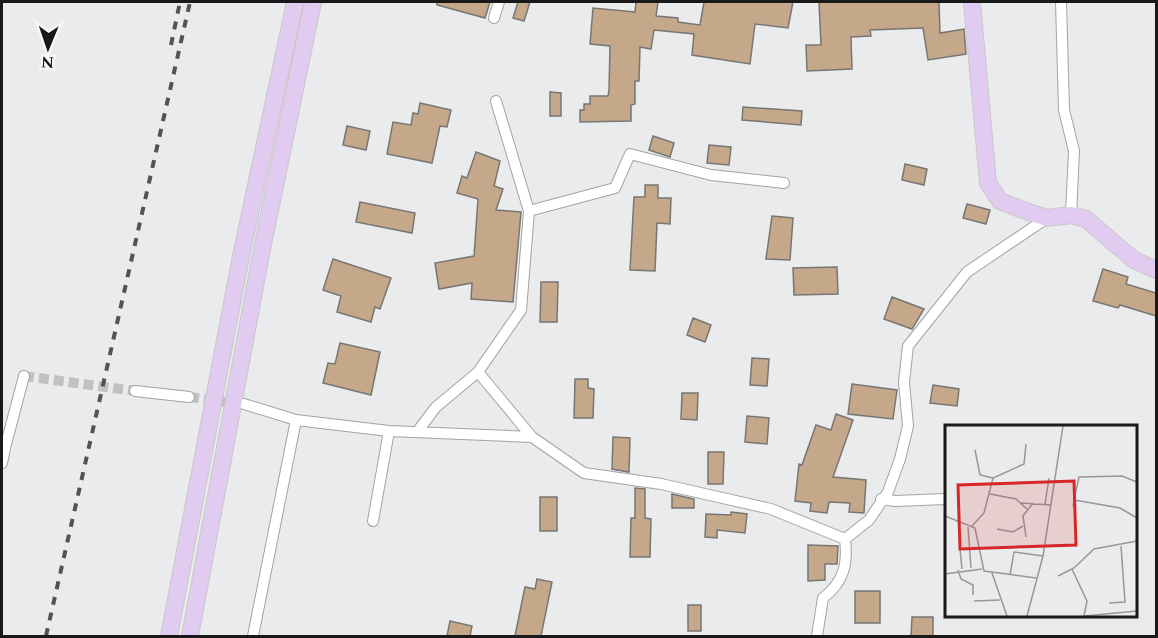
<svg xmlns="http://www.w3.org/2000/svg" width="1158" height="638" font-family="Spectral,serif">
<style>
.building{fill:#c5a889;stroke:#777674;stroke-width:1.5}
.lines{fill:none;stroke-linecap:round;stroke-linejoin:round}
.street-tunnel{stroke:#c0c1c3;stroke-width:10;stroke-dasharray:10 5;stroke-linecap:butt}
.street-casing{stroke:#a3a3a5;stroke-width:12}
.primary-casing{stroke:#c8c8c8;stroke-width:18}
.street{stroke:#fff;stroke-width:10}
.primary{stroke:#e2cbf1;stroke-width:16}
.rail{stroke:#535355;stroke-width:4;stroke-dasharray:8 8;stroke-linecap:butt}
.inset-road{fill:none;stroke:#969799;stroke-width:1.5}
.view{fill:#d62828;fill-opacity:0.15;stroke:#d62828;stroke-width:3}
.inset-edge{fill:none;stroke:#19191a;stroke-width:3}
</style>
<rect width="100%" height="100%" fill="#eaebed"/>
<path class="building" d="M437,2H490L485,18L437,5Z
M518,2H530L524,21L513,18Z
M636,2H658L656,16L678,18V22L700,25L704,2H793L788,28L755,24L750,64L692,55L694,34L654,30L651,49L640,47L639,81H635V104L631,105V121L580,122V110H584V104H590V96H608L609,90L610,46L590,44L593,8L635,12Z
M819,2H939L940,33L964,29L966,54L928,60L923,28L870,30L871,36L851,37L852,69L807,71L806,45H821Z
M550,92L561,93V116H550Z
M420,103L451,110L447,127L440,126L432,163L387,154L393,122L411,125L413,113L418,114Z
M743,107L802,111L801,125L742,120Z
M347,126L370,131L366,150L343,145Z
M653,136L674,143L670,157L649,150Z
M709,145L731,147L729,165L707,163Z
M476,152L500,161L494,186L503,189L496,210L521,212L513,302L471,299L472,283L439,289L435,263L474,256L478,199L457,193L462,176L467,178Z
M905,164L927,169L924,185L902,180Z
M645,185H658V198H671L670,224L657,223L655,271L630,270L634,197H645Z
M360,202L415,213L412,233L356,222Z
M967,204L990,210L986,224L963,218Z
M772,216L793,218L790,260L766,259Z
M333,259L391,278L380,309L375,307L371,322L337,312L341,296L323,290Z
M837,267L838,294L794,295L793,268Z
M1103,269L1128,277L1126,284L1156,293V316L1120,305L1118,308L1093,301Z
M541,282H558L557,322H540Z
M892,297L924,309L912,329L884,319Z
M693,318L711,325L705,342L687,335Z
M340,343L380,352L371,395L323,383L328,363L335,364Z
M752,358L769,359L767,386L750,385Z
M575,379H588V388L594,389L593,418H574Z
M852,384L897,390L893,419L848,414Z
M933,385L959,389L957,406L930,403Z
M682,393H698L697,420L681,419Z
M836,414L853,420L833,477L866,480L864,513L849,512L850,503L829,502L827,513L810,511L811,503L795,501L799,464L802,465L816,425L831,430Z
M747,416L769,418L767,444L745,442Z
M613,437L630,438L629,472L612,469Z
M708,452H724L723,484H708Z
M635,488L645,489V518L651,519L650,557H630L631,518H635Z
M672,494L694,499V508H672Z
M540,497H557V531H540Z
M731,512L747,514L745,533L717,530V538L705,537L706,514L731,515Z
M808,545L838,546L837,564H825V580L808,581Z
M537,579L552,582L541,636H515L525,587L535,589Z
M855,591H880V623H855Z
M688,605H701V631H688Z
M912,617H933V636H911Z
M450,621L472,626L470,636H447Z"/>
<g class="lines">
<path class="street-tunnel" d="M24,376L135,391
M189,397L238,404"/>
<defs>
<path id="street" d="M1061,2L1064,110L1074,151L1071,215
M494,18L499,2
M529,211L615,188L630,154L711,175L784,183
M478,372L532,437L584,473L661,484L771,509L845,539
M135,391L189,397
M244,404L296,420L389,431L532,437
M417,432L436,407L478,372L521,310L529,211L496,101
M2,448H5L24,376
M2,463L5,448
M881,499L895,501L946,499
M373,521L389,431
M253,636L296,420
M817,636L823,598C844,582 848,564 845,539L869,520L888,492L900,459L908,426L904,382L908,346L967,272L1047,218"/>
<path id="primary" d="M972,2L988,183L1000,201L1023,210L1047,218L1071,215L1086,219L1134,260L1156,270
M169,636L241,256L295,2
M190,636L262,249L313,2"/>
</defs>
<use href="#street" class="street-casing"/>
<use href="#primary" class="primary-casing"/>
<use href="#street" class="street"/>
<use href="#primary" class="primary"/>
<path class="rail" d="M171,45L180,2
M46,636L190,2"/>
</g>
<g transform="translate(945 425)">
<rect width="192" height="192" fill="#eaebed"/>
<path class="inset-road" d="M30,25L35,50L48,53M45,69L71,74L82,84M129,75L134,52L177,51L192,57M76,78L106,80M100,79L104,53M128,82L129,75L141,77L175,83L192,93M0,91L30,103L39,146L91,153M27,101L39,88L48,53L79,39L81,19M23,102L26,143M52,104L68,107L78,101M81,112L78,91L88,78M15,124L17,144M127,144L142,176L139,191M13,145L16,154L28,160V170M47,148L62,191M0,149L37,144M65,150L69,127L98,131M113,151L129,143L149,124L192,116M29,176L55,175M164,178L180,177L176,121M82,191L98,131L118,1M140,191L192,186"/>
<path class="view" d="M129,56L131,120L15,124L13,60Z"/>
<rect width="192" height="192" class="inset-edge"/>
</g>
<rect width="1158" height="638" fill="none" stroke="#19191a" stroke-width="6"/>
<g transform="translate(48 48) rotate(182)" stroke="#f8f8fa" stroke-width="4.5" paint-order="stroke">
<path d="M0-4.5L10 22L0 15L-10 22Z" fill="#19191a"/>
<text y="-9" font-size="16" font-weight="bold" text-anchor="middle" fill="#19191a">N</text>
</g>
</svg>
